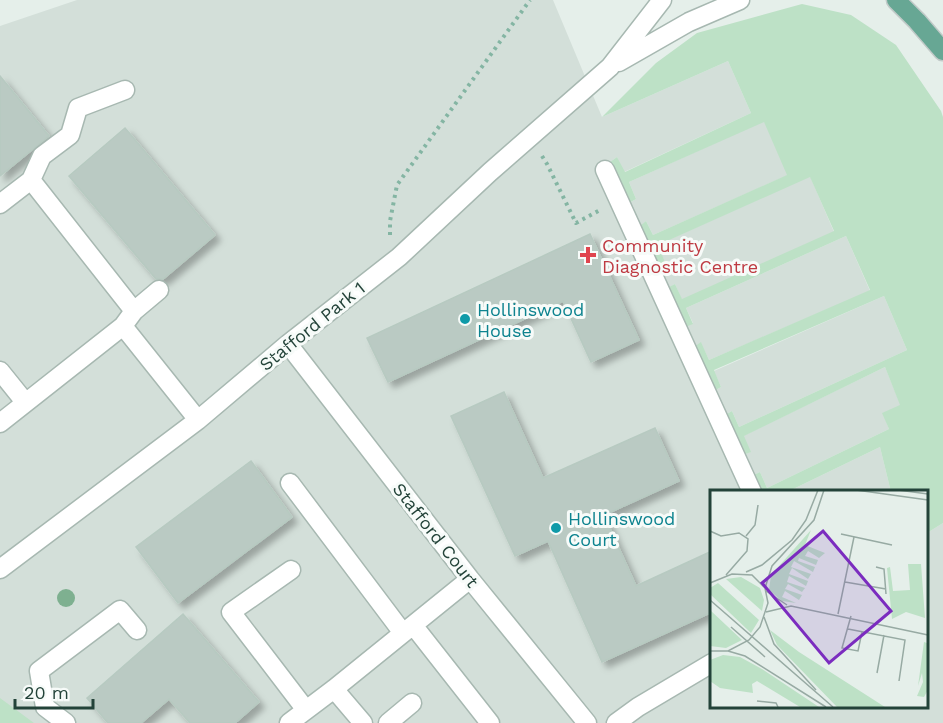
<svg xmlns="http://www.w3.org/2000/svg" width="943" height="723" font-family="'Work Sans',sans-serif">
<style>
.built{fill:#d3dfd9}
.green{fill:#bde1c6}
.building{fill:#bacac3;stroke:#b7cac1;stroke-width:1.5;filter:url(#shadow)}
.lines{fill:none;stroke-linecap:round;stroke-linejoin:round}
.minor-casing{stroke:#a7b8b1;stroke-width:21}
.major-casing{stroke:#c1cac8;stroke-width:21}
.path{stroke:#84b5a3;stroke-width:4;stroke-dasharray:3 4.5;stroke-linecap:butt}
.minor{stroke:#fff;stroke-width:18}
.major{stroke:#67a794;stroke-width:18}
.tree{fill:#7eb090}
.health-dot{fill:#e0444e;stroke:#f7fbf9;stroke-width:2}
.culture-dot{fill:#0f9aa8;stroke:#f7fbf9;stroke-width:2}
.labels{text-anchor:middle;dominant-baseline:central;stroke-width:6;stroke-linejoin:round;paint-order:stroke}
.health-label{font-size:18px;fill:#be3a42;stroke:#f7fbf9;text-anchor:start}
.culture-label{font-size:18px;fill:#0d838f;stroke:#f7fbf9;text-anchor:start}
.street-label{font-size:18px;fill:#234339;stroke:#f7fbf9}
.inset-road{fill:none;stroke:#97aaa3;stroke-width:1.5}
.view{fill:#7b2cbf;fill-opacity:0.15;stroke:#7b2cbf;stroke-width:3}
.inset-edge{fill:none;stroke:#234339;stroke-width:3}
</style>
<defs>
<filter id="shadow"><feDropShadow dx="5.5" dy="5.5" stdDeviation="3" flood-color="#0004"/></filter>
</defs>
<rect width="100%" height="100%" fill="#e5efea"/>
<path class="built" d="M77,0H553L602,117L728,61L751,113L624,172L617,157L610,162L629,203L636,199L629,182L764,121L788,175L653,235L646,221L640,227L657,265L665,262L657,245L810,176L834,232L682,300L675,284L668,288L684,326L693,323L686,308L846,236L870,291L709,360L701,343L694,348L714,391L721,387L714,371L884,296L907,350L739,427L732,411L725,415L743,455L750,452L743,436L885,367L901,406L883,413L889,429L767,488L760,472L753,476L760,492H712V706H926L927,533L943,523V723H0V26Z
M880,447L891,492H787Z"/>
<path class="green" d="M802,4L851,15L896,45L941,111L943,117V523L927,533L926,492H891L880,447L787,492H760L752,476L760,472L767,488L889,429L882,413L900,405L885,367L744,436L751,452L743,455L725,415L732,411L739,427L907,350L884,296L714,370L721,387L714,391L694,347L701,342L709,360L870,290L846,236L686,308L693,324L685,327L667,288L675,284L682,299L834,231L810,177L658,245L665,262L657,265L640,226L646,221L653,235L787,175L764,122L629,182L636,199L629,203L610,162L617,157L625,172L751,113L728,61L602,117L656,63L697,33Z
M0,698L34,723H0Z"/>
<path class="building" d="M0,76L49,136L0,176Z
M125,128L215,235L163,279H156L69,176Z
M590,234L639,340L591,362L563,301L388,382L367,338Z
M504,392L543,478L655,428L679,481L604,515L636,586L712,551V612L602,662L548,541L515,556L451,416Z
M251,461L292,517L178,603L136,547Z
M183,614L259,702L235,723H190L169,699L141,723H108L87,698Z"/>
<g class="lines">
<defs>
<path id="minor" d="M619,62L689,22L740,0
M605,170L752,492
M31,180L134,311L123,326L198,420
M0,204L31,180L42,156L70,135L78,108L125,90
M134,311L159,290
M288,344L470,579L587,723
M0,371L25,402
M0,423L123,326
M290,483L403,633
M0,569L198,420L288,344L399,257L490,172L610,67L662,0
M291,570L231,612L306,710
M413,625L490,723
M334,689L363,723
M66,723L45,707L39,671L120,610L137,630
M289,723L334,689L470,579
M388,723L412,703
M616,723L638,707L712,663"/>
<path id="major" d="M896,0L917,21L943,51"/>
</defs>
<use href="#minor" class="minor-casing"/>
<use href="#major" class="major-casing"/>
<path class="path" d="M542,156L547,164L576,223L600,210
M390,235V221L397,185L530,0"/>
<use href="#minor" class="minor"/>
<use href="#major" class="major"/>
</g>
<circle class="tree" cx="66" cy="598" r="9"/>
<path class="health-dot" d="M585 246h6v6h6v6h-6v6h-6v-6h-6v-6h6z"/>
<g class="culture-dot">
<circle cx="465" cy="319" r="6"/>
<circle cx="556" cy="528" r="6"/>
</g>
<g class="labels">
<g class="health-label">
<text x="602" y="245">Community<tspan x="602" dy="21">Diagnostic Centre</tspan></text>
</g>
<g class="culture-label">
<text x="477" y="309">Hollinswood<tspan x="477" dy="21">House</tspan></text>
<text x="568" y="518">Hollinswood<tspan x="568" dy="21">Court</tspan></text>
</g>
<g class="street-label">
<text transform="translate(312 326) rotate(-39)">Stafford Park 1</text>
<text transform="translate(436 535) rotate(52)">Stafford Court</text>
</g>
</g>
<g transform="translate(710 490)">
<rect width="218" height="218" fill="#e5efea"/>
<path d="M101,40L95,55L115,63L109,68L98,61L95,66L108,70L106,75L89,68L88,71L105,77L103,82L84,71L81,77L101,84L98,89L82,78L79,84L98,91L96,96L79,86L77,92L95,98L92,102L78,94L75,99L92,105L89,110L75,101L72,107L86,113L72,111L59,100L61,85ZM198,74H211L215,128L196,122L182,129L177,78L180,77L183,101L200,100ZM31,87L50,98L54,110L52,121L16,89ZM8,93L49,130L41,143L0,104V98ZM0,120L32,150L16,158L0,156ZM60,140L89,162L175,217H127L67,155ZM214,152L217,153L218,200L214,207L207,206L213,192L212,183L208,196ZM13,165L30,167L52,179L109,217H90L47,191L42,194L43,203L10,198L0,191V170Z" fill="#bde1c6"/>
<path class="inset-road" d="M146,0L218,10M188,0L218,4M0,41L11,46L29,43L38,49L37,61L16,85M131,44L182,55M36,46L45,35L48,15M166,77L174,79L176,104M36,82L52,75L82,50L96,30L108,0M135,92L176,99M0,93L22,84L42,85L55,98L58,113L50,137L39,150L18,161H0M55,98L62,76L104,30L114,0M56,101L77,115M0,110L123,217M56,122L81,116L218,145M128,124L144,47M141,126L132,158L148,161L152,142M54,127L64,154L106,200M21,137L55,167M138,139L195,150L189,191M18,161L35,166L116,217M167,183L174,145M47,211L66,213L68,217"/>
<path class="view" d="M113,41L181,121L119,173L52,93Z"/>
<rect width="218" height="218" class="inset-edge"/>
</g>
<path d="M15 699v9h78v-9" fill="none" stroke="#234339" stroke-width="3"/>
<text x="24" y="699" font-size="18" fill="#234339" stroke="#f7fbf9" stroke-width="4.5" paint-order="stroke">20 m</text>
</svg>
